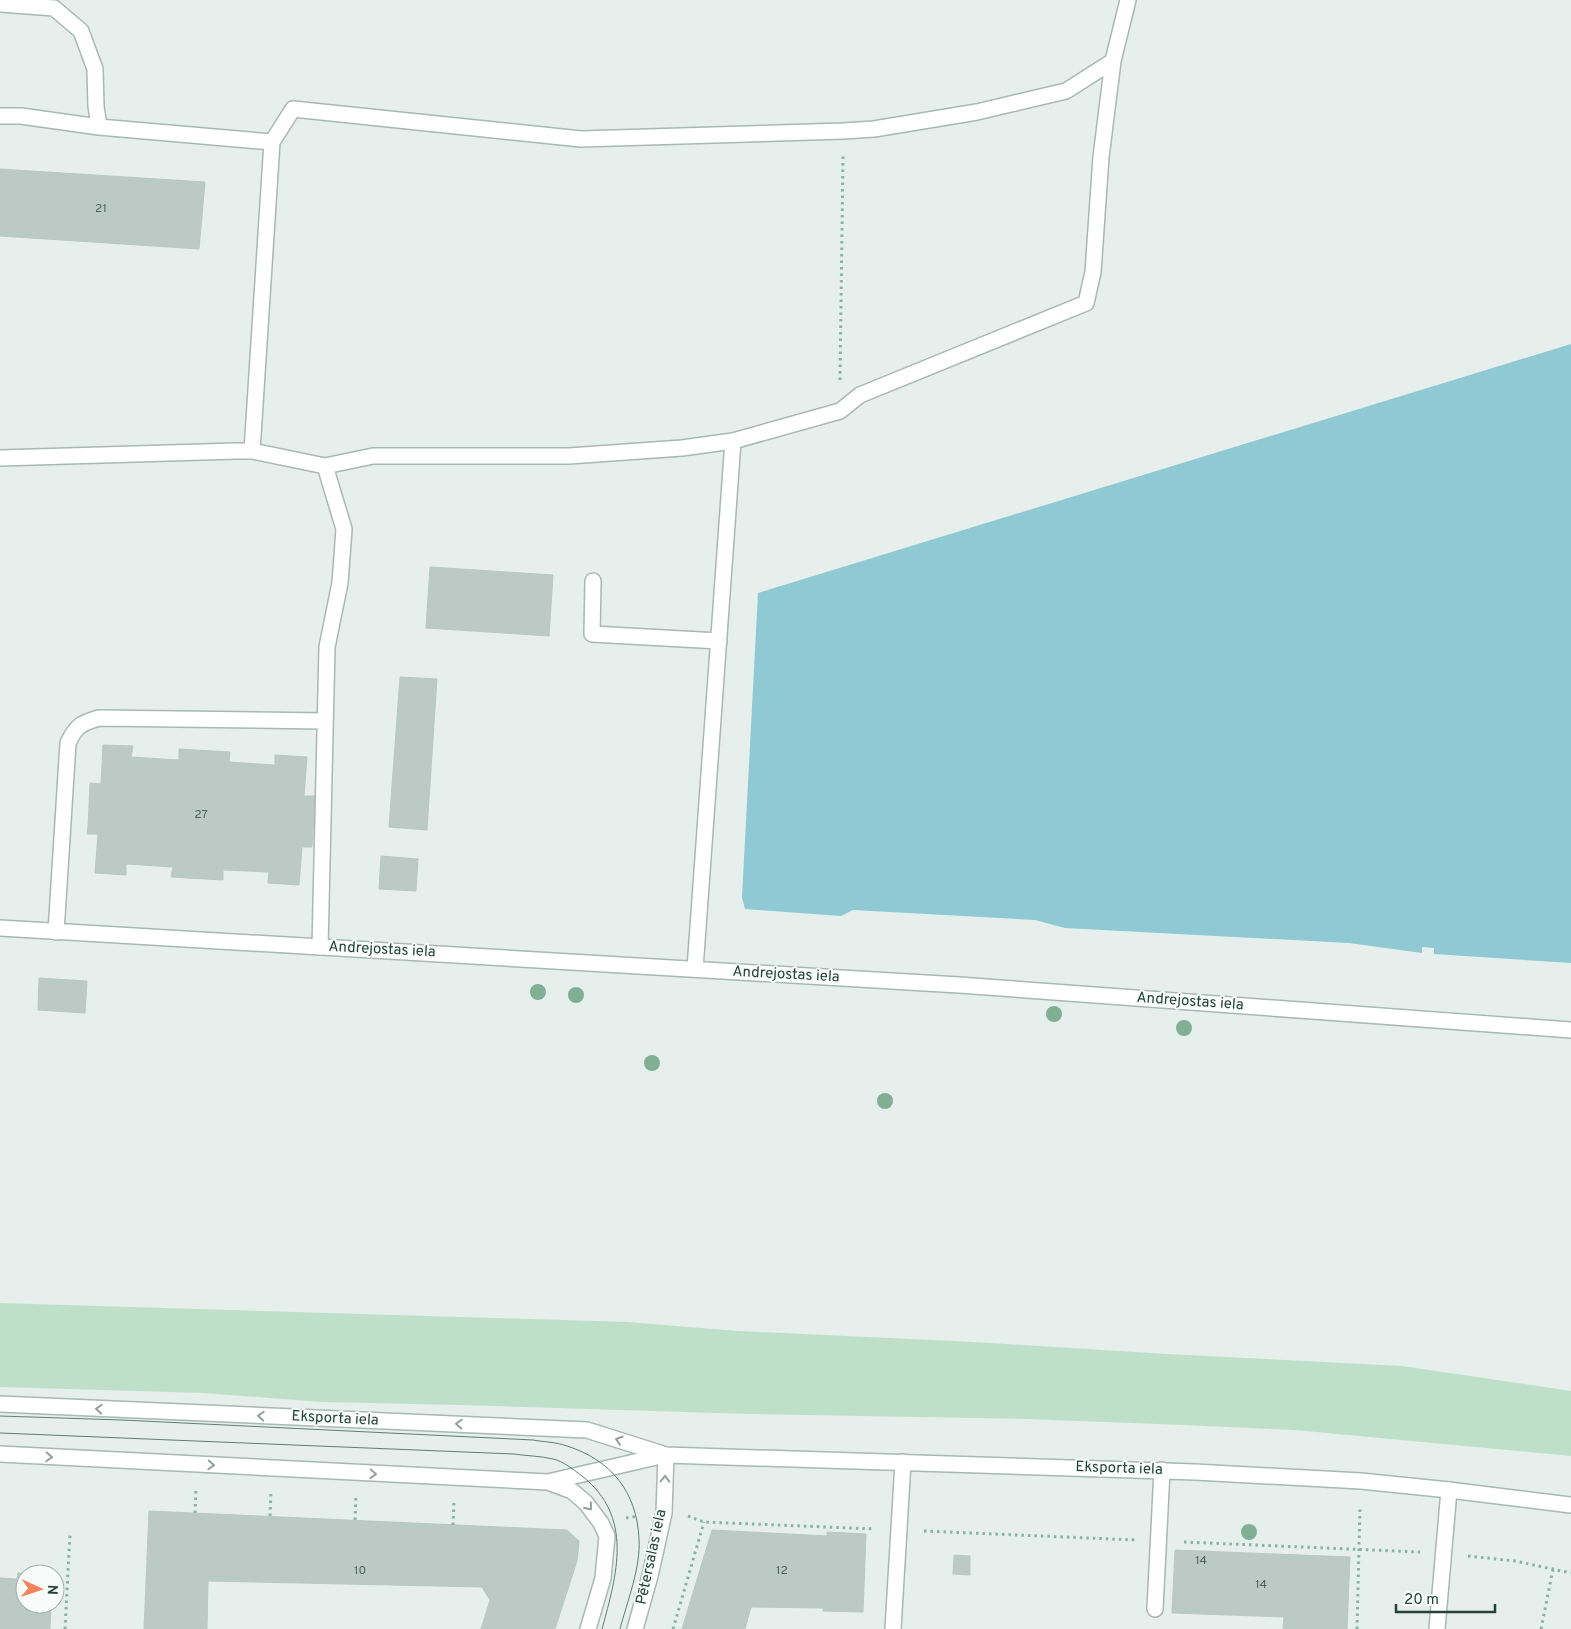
<svg xmlns="http://www.w3.org/2000/svg" width="1571" height="1629" font-family="Overpass,sans-serif">
<style>
.green{fill:#bfe0c8}
.water{fill:#8ec9d4}
.building{fill:#bbcac4;stroke:#b8c9c2}
.lines{fill:none;stroke-linecap:round;stroke-linejoin:round}
.service-casing{stroke:#a8b8b2;stroke-width:18}
.minor-casing{stroke:#a8b8b2;stroke-width:18}
.tertiary-casing{stroke:#a8b8b2;stroke-width:18}
.path{stroke:#86b3a5;stroke-width:3;stroke-dasharray:2.5 4;stroke-linecap:butt}
.service{stroke:#fff;stroke-width:15}
.minor{stroke:#fff;stroke-width:15}
.tertiary{stroke:#fff;stroke-width:15}
.tram{stroke:#5f7d75;stroke-width:1}
.tree{fill:#80af93}
.oneway{stroke:#92a09c}
.labels{text-anchor:middle;dominant-baseline:central;stroke-width:4;stroke-linejoin:round;paint-order:stroke}
.number-label{font-size:12px;fill:#4a645c}
.street-label{font-size:15px;fill:#24423a;stroke:#f7fbf9}
</style>
<rect width="100%" height="100%" fill="#e6efeb"/>
<path class="green" d="M0,1303L628,1322L738,1331L974,1342L1167,1354L1402,1366L1571,1391V1456L1295,1430L1183,1425L1027,1419L749,1414L461,1405L322,1402L203,1393L0,1387Z"/>
<path class="water" d="M1571,344V963L1434,954V948L1422,947V953L1349,943L1065,928L1035,920L853,910L841,916L745,909L742,897L758,593Z"/>
<path class="building" d="M0,169L205,182L199,249L0,236Z
M430,567L553,575L549,636L426,628Z
M400,677L437,679L427,830L389,827Z
M103,745L133,746L131,757L179,760V749L230,752L229,762L275,765V755L307,757L304,796H315L312,847H302L299,885L268,883L269,872L223,870V880L171,877L173,867L126,864V875L95,873L98,834H87L88,827L90,783L101,784Z
M381,856L418,859L416,891L379,889Z
M39,978L87,981L85,1013L38,1010Z
M149,1511L567,1530L579,1541L577,1561L555,1629H481L490,1600L482,1587L208,1581L207,1629H144Z
M712,1530L827,1536V1532L866,1534L863,1612L823,1611V1608L751,1607L745,1629H682Z
M1175,1550L1350,1557L1347,1629H1283L1284,1617L1172,1613Z
M954,1555L970,1556V1575L953,1574Z
M18,1573L37,1574H25V1604H51L50,1629H0V1578L17,1579Z"/>
<g class="lines">
<defs>
<path id="service" d="M0,4L54,8L81,31L95,69L96,106L99,127
M0,116H21L99,127L272,142L252,451
M272,142L293,109L581,139L843,131L874,129L977,112L1066,91L1113,61
M0,458L236,451H252L325,466L373,456H569L682,448L733,441L840,411L860,395L1086,303L1093,272L1101,157L1113,61L1128,0
M593,581L592,634L719,641
M56,932L68,743C76,726 81,723 99,718L325,721
M320,947L327,647L340,583L344,529L325,466
M1155,1609L1162,1470
M893,1629L903,1462"/>
<path id="minor" d="M0,928L959,985L1571,1030
M695,969L733,441
M1437,1629L1449,1490"/>
<path id="tertiary" d="M0,1404L587,1430L666,1455L1195,1472L1361,1481L1449,1490L1571,1505
M0,1454L548,1482L665,1455
M548,1482L572,1491L586,1503L601,1523L607,1536L603,1578L588,1629
M635,1629L650,1576L664,1513L666,1455"/>
</defs>
<use href="#service" class="service-casing"/>
<use href="#minor" class="minor-casing"/>
<use href="#tertiary" class="tertiary-casing"/>
<path class="path" d="M840,380L843,156
M195,1513L196,1489
M270,1516L271,1491
M688,1516L704,1522L875,1529
M626,1518L639,1516
M355,1520L356,1495
M453,1525L454,1501
M924,1531L1135,1540
M1184,1542L1420,1552
M1468,1556L1515,1561L1571,1573
M65,1629L70,1534
M673,1629L704,1522
M1357,1629L1360,1506
M1541,1629L1553,1569"/>
<use href="#service" class="service"/>
<use href="#minor" class="minor"/>
<use href="#tertiary" class="tertiary"/>
<path class="tram" d="M0,1416L122,1420L533,1440C544,1442 556,1442 567,1446C611,1460 637,1492 639,1539C641,1567 627,1602 620,1629
M0,1433L514,1454C527,1456 541,1456 553,1459C563,1461 574,1470 582,1476C634,1517 617,1574 602,1629"/>
</g>
<g class="tree">
<circle cx="538" cy="992" r="8"/>
<circle cx="576" cy="995" r="8"/>
<circle cx="1054" cy="1014" r="8"/>
<circle cx="1184" cy="1028" r="8"/>
<circle cx="652" cy="1063" r="8"/>
<circle cx="885" cy="1101" r="8"/>
<circle cx="1249" cy="1532" r="8"/>
</g>
<defs><path id="oneway-chevron" d="M-2-3.5L2.5 0L-2 3.5" fill="none" stroke-width="1.6" stroke-linecap="round" stroke-linejoin="round" transform="scale(1.25)"/></defs>
<g class="oneway">
<use href="#oneway-chevron" transform="translate(99 1409) rotate(-177)"/>
<use href="#oneway-chevron" transform="translate(261 1416) rotate(-177)"/>
<use href="#oneway-chevron" transform="translate(459 1424) rotate(-177)"/>
<use href="#oneway-chevron" transform="translate(619 1440) rotate(-162)"/>
<use href="#oneway-chevron" transform="translate(49 1457) rotate(3)"/>
<use href="#oneway-chevron" transform="translate(211 1465) rotate(3)"/>
<use href="#oneway-chevron" transform="translate(373 1474) rotate(3)"/>
<use href="#oneway-chevron" transform="translate(665 1479) rotate(-88)"/>
<use href="#oneway-chevron" transform="translate(589 1507) rotate(51)"/>
</g>
<g class="labels">
<g class="number-label">
<text x="101" y="209">21</text>
<text x="201" y="815">27</text>
<text x="1201" y="1561">14</text>
<text x="360" y="1571">10</text>
<text x="782" y="1571">12</text>
<text x="1261" y="1585">14</text>
</g>
<g class="street-label">
<text transform="translate(382 950) rotate(3)">Andrejostas iela</text>
<text transform="translate(786 975) rotate(3)">Andrejostas iela</text>
<text transform="translate(1190 1002) rotate(4)">Andrejostas iela</text>
<text transform="translate(335 1419) rotate(3)">Eksporta iela</text>
<text transform="translate(1119 1469) rotate(2)">Eksporta iela</text>
<text transform="translate(652 1557) rotate(-78)">Pētersalas iela</text>
</g>
</g>
<g transform="translate(40 1589) rotate(93)"><circle r="24" fill="#f7fbf9" stroke="#a3b1ad"/>
<path d="M0-4L9 19L0 12L-9 19Z" fill="#f4845f"/>
<text y="-8" font-size="14" font-weight="bold" text-anchor="middle" fill="#24423a">N</text>
</g>
<path d="M1396 1604v8h99v-8" fill="none" stroke="#24423a" stroke-width="2.5"/>
<text x="1404" y="1604" font-size="15" fill="#24423a" stroke="#f7fbf9" stroke-width="4" paint-order="stroke">20 m</text>
</svg>
